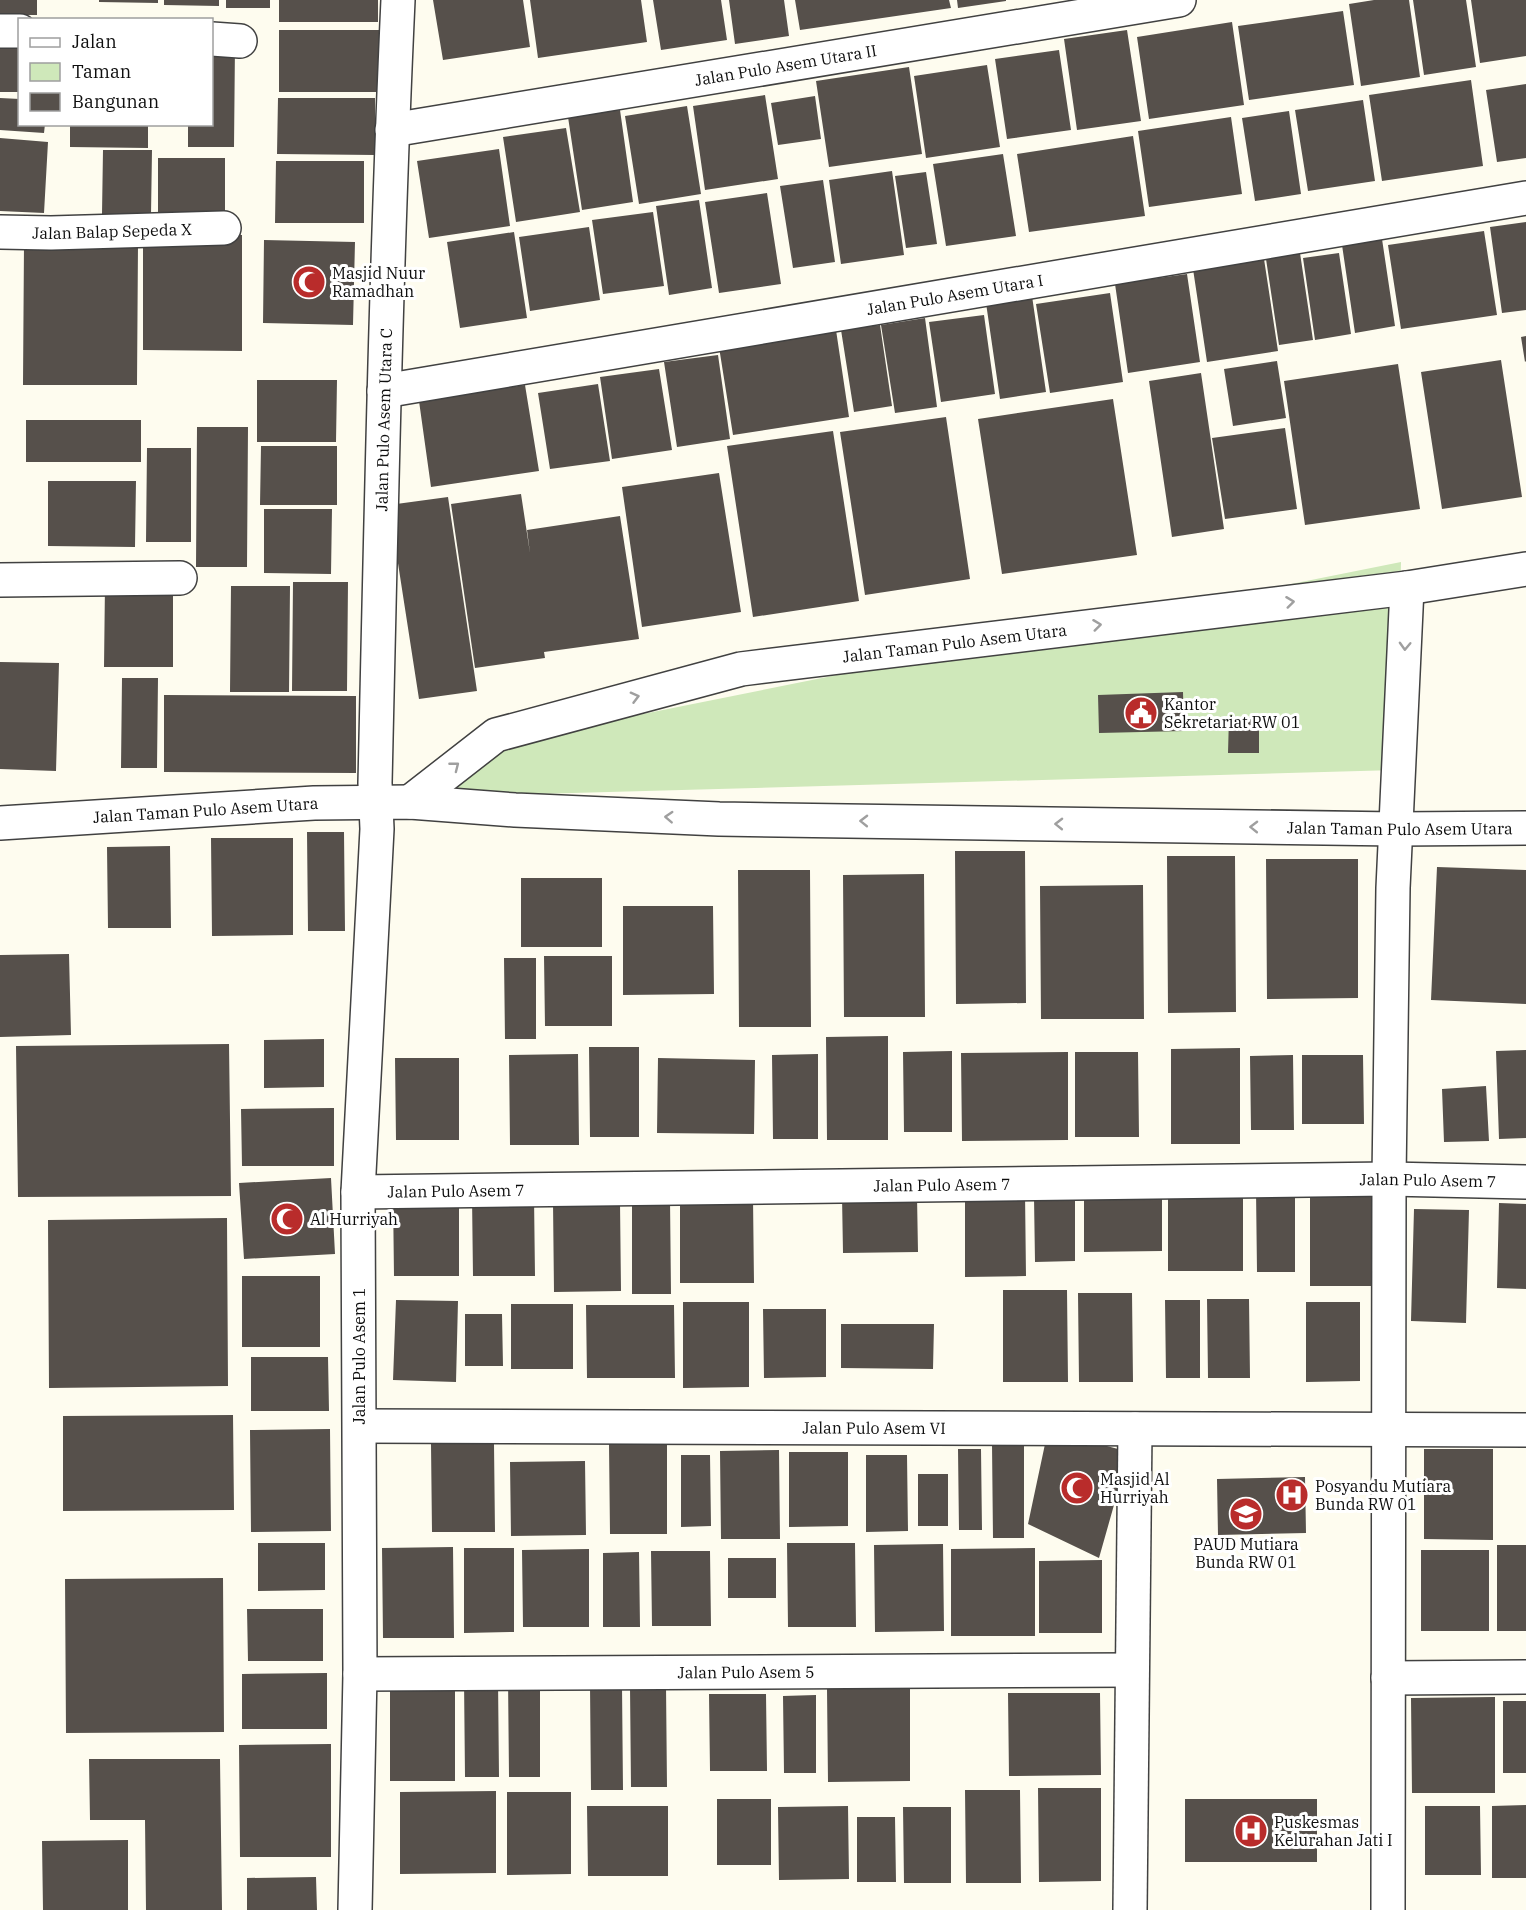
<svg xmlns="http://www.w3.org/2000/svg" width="1526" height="1910" font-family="'IBM Plex Serif',serif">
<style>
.green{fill:#cfe8ba}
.building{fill:#56504b}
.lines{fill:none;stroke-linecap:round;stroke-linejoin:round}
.street-casing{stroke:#414141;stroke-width:36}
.street{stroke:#fff;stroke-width:33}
.oneway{stroke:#9f9f9f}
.labels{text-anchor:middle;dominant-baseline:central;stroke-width:6;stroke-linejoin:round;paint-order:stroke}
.street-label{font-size:16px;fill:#0e0e0e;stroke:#fff}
.poi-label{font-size:16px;fill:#0e0e0e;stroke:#fff;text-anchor:start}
</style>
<rect width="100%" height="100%" fill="#fefcef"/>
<path class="green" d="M1401,562L1396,770L431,797L523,738Z"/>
<path class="building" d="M0,0H37V15H0Z
M99,0H158V3L99,2Z
M164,0H219V6L164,5Z
M226,0H270V8H226Z
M279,0H378V22H279Z
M433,0H523L530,47L443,60Z
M530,0H641L647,42L538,58Z
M653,0H721L727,40L661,50Z
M729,0H784L789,36L735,44Z
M795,0H949L951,8L800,30Z
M957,0H1006V1L958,8Z
M1374,0H1409L1420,77L1361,86L1349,4Z
M1413,0H1466L1476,67L1424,75Z
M1471,0H1526V56L1480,63Z
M1343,11L1354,85L1249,100L1238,26Z
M1232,22L1244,105L1149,119L1137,37Z
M279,30H382V92H279Z
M1127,30L1141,121L1077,130L1064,39Z
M212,44H235L234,147H188V124H212Z
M0,46H20V92H0Z
M1059,50L1071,130L1007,139L995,59Z
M987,65L1000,147L926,158L914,76Z
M909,67L922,154L829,167L816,81Z
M1471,80L1483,166L1382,181L1369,95Z
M1526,84V158L1497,162L1486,90Z
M765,95L778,179L705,190L693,106Z
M815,96L821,139L778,145L771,103Z
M0,98L20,99V124H45L44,133L0,130Z
M278,98H375V155L277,154Z
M1363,100L1375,181L1308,191L1295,110Z
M687,106L701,194L639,204L625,116Z
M620,110L633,202L582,210L568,117Z
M1289,111L1301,194L1255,201L1242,118Z
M1231,117L1242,194L1149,207L1138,131Z
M70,124H148V148L70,147Z
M566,128L580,212L516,222L503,137Z
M1133,136L1145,216L1029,232L1017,154Z
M0,138L48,142L44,213L0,211Z
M499,149L510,226L429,238L417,161Z
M103,150H152L151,215L102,214Z
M1003,154L1016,236L946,246L933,164Z
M158,158H225V221L158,220Z
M276,161H364V223H275Z
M892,171L904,255L841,264L829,180Z
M926,172L937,244L906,248L895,176Z
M823,180L835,262L793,268L780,186Z
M767,193L781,284L719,293L705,202Z
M699,200L712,288L669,295L656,206Z
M653,212L664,286L603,294L592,220Z
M1526,222V310L1502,313L1490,227Z
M589,227L600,300L530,311L519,237Z
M1484,231L1497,315L1401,329L1388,245Z
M514,232L527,318L460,328L447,242Z
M143,234L242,235V351L143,350Z
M1382,239L1395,326L1355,333L1342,245Z
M264,240L355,242L353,325L263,323Z
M24,244H138L137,385H23Z
M1300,253L1313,340L1279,345L1266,259Z
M1339,253L1351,334L1315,340L1303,258Z
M1264,259L1278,351L1207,362L1193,269Z
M1187,274L1200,362L1128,373L1115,284Z
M1110,293L1123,382L1050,393L1036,304Z
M1032,296L1046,392L1000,399L986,303Z
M984,315L995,394L941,402L929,322Z
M925,318L937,407L895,413L881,325Z
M880,325L892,406L854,412L841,330Z
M836,330L849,417L733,435L719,347Z
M1526,336V361L1525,362L1521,337Z
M718,355L730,439L677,447L664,362Z
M1501,360L1522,497L1442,509L1421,372Z
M1277,361L1286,418L1233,426L1224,369Z
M1398,364L1420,509L1305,525L1284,381Z
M659,369L672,450L612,459L600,377Z
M1201,373L1224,529L1172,537L1149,381Z
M257,380H337L336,442H257Z
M598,384L610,461L550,469L538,393Z
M525,385L539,471L431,487L419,401Z
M1113,399L1137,555L1002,574L978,419Z
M946,417L970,579L865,595L840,432Z
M26,420H141V462H26Z
M197,427H248L247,567H196Z
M1285,428L1297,509L1225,519L1212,438Z
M833,431L859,601L753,617L727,446Z
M261,446H337V505H260Z
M147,448H191V542H146Z
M719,473L741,612L642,627L622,487Z
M48,481H136L135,547L48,546Z
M521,494L530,553L527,530L620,516L639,639L544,652L545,658L475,668L451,504Z
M448,497L477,691L419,699L389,505Z
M264,509H332L331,574L264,573Z
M293,582H348L347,691H292Z
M105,584L173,585V667H104Z
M231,586H290L289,692H230Z
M0,662L59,663L56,771L0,769Z
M122,678H158L157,768H121Z
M1183,692L1184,731L1099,733L1098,695Z
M164,695L356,696V773L164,772Z
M1229,717H1259V753H1228Z
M307,832H344L345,931H308Z
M211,838H293V935L212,936Z
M170,846L171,928H108L107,847Z
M955,851H1025L1026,1003L956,1004Z
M1167,856H1235L1236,1012L1168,1013Z
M1266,859H1358V998L1267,999Z
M1437,867L1526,870V1004L1431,1000Z
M738,870H810L811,1027H739Z
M924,874L925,1017H844L843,875Z
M521,878H602V947H521Z
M1143,885L1144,1019H1041L1040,886Z
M623,906H713L714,994L623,995Z
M69,954L71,1035L0,1037V955Z
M544,956H612V1026H545Z
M504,958H536V1039H505Z
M888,1036V1140H827L826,1037Z
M324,1039V1087L264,1088V1040Z
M229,1044L231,1196L18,1197L16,1046Z
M589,1047H639V1137H590Z
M1240,1048V1144H1171V1049Z
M1526,1050V1138L1499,1139L1496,1051Z
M952,1051V1132H904L903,1052Z
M1068,1052V1140L962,1141L961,1053Z
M1075,1052H1138L1139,1137H1075Z
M578,1054L579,1145H510L509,1055Z
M818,1054V1139H773L772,1055Z
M1293,1055L1294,1130H1251L1250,1056Z
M1302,1055H1363L1364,1124H1302Z
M395,1058H459V1140H396Z
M658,1058L755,1060L754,1134L657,1133Z
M1486,1086L1489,1141L1444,1142L1442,1089Z
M334,1108V1166H242L241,1109Z
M331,1178L335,1254L244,1259L239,1183Z
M1310,1188H1372V1286H1310Z
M1256,1190H1295V1272H1257Z
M965,1192H1025L1026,1276L965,1277Z
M393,1194H459V1276H394Z
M1162,1194V1251L1084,1252V1195Z
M472,1196H534L535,1276H473Z
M842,1196H917L918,1252L843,1253Z
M1168,1196H1243V1271H1168Z
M1034,1197H1075V1261L1035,1262Z
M680,1198H753L754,1283H680Z
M632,1199H670L671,1294H632Z
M553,1202H620L621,1291L554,1292Z
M1499,1203L1526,1204V1289L1497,1288Z
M1414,1209L1469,1210L1466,1323L1411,1321Z
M227,1218L228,1386L49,1388L48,1220Z
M242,1276H320V1347H242Z
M1003,1290H1067L1068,1382H1003Z
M1078,1293H1132L1133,1382H1079Z
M1207,1299H1249L1250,1378H1208Z
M396,1300L458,1301L456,1382L393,1380Z
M1165,1300H1200V1378H1166Z
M683,1302H749V1387L683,1388Z
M1306,1302H1360V1381L1306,1382Z
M511,1304H573V1369H511Z
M586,1305H674L675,1378H587Z
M763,1309H826V1377L764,1378Z
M465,1314H502L503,1366H465Z
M841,1324H934L933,1369L841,1368Z
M251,1357H328L329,1411H251Z
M233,1415L234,1510L63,1511V1416Z
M330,1429L331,1531L251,1532L250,1430Z
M1048,1430L1129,1452L1099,1558L1028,1524Z
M431,1444H494L495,1532H432Z
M609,1444H667V1534H610Z
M992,1444H1024V1538H993Z
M958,1449H981L982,1530H959Z
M1424,1449H1493V1540L1424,1539Z
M779,1450L780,1539H721L720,1451Z
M789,1452H848V1526L789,1527Z
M681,1455H710L711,1526L681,1527Z
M866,1455H907L908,1531L866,1532Z
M585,1461L586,1535L511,1536L510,1462Z
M918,1474H948V1526H918Z
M1305,1477L1306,1533L1218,1535L1217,1479Z
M258,1543H325V1590L258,1591Z
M787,1543H855L856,1627H788Z
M943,1544L944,1631L875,1632L874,1545Z
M1497,1545H1526V1631H1497Z
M453,1547L454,1638H383L382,1548Z
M464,1548H514V1632L464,1633Z
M1035,1548V1636H951V1549Z
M589,1549V1627H523L522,1550Z
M1421,1550H1489V1631H1421Z
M651,1551H710L711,1626H652Z
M639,1552L640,1627H603V1553Z
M728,1558H776V1598H728Z
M1102,1560V1633H1039V1561Z
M223,1578L224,1732L66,1733L65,1579Z
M247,1609H323V1661H248Z
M327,1673V1729H242V1674Z
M508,1677H540V1777H509Z
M464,1679H498L499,1777H465Z
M590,1685H622L623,1790H591Z
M666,1685L667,1787H631L630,1686Z
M455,1689V1781H390V1690Z
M827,1689H910V1781L828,1782Z
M1008,1693H1100L1101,1775L1009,1776Z
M709,1694H766L767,1771H710Z
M816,1695V1773H784L783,1696Z
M1495,1697V1793H1412L1411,1698Z
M1503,1701H1526V1773H1503Z
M331,1744V1857H240L239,1745Z
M89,1759H220L222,1910H146L145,1820H90Z
M1038,1788H1101V1881L1039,1882Z
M965,1790H1020L1021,1883H966Z
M496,1791V1873L400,1874V1792Z
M507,1792H571V1874L507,1875Z
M717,1799H771V1865H717Z
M1185,1799H1317V1862H1185Z
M1526,1805V1878H1492V1806Z
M587,1806H668V1876H588Z
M848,1806L849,1879L779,1880L778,1807Z
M1425,1806H1480L1481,1875H1425Z
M903,1807H951V1883H904Z
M857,1817H895L896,1882H857Z
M128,1840V1910H43L42,1841Z
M316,1877L317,1910H247V1878Z"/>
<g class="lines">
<defs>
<g id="street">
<path d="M0,31H20"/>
<path d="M212,39L240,41"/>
<path id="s1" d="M392,130L1179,0"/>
<path id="s2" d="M0,232L51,233L224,228"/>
<path id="s3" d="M384,391L1526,198"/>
<path d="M0,580L180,578"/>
<path id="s4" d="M410,802L496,735L741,669L1407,588L1526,569"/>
<path id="s5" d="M0,823L314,803L410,802L515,810L719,819L1397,829L1526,828"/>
<path id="s6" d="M358,1192L1389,1179L1526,1182"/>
<path id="s7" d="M360,1426L1526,1430"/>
<path id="s8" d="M360,1674L1132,1670"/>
<path d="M1388,1678L1526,1677"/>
<path id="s9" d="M355,1910L360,1674L358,1192L377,829L375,783C381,522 386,261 398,0"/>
<path d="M1130,1910L1135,1429"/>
<path d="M1388,1910L1389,1179L1393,888L1407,588"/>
</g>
</defs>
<use href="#street" class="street-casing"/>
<use href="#street" class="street"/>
</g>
<defs><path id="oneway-chevron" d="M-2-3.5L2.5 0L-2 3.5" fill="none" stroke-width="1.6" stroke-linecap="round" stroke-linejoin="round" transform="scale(1.5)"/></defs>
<g class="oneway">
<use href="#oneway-chevron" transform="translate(1290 602) rotate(-7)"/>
<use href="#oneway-chevron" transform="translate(1097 625) rotate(-7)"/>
<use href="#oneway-chevron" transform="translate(1405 646) rotate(92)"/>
<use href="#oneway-chevron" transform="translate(635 697) rotate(-15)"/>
<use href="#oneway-chevron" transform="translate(455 766) rotate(-38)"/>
<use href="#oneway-chevron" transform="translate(669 817) rotate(-177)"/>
<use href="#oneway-chevron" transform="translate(864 821) rotate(-179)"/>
<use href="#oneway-chevron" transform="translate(1059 824) rotate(-179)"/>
<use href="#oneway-chevron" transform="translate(1254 827) rotate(-179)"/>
</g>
<defs>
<symbol id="mosque-disc" viewBox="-11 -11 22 22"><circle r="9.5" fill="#b92c2b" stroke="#fff"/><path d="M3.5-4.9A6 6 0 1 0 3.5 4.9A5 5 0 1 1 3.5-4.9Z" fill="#fff"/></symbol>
<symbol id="civic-disc" viewBox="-11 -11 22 22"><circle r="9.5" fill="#b92c2b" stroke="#fff"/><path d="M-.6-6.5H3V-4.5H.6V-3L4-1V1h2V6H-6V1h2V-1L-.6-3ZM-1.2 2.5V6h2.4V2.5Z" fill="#fff"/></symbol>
<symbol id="hospital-disc" viewBox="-11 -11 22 22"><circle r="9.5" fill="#b92c2b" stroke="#fff"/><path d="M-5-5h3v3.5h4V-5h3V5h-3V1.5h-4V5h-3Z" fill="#fff"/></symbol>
<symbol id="school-disc" viewBox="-11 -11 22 22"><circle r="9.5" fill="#b92c2b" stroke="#fff"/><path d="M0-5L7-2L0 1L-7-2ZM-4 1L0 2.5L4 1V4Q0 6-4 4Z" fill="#fff"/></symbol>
</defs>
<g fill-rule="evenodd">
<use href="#mosque-disc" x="290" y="263" width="38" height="38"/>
<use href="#civic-disc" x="1122" y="694" width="38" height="38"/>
<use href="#mosque-disc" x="268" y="1200" width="38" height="38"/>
<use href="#mosque-disc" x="1058" y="1469" width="38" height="38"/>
<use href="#hospital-disc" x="1273" y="1476" width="38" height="38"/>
<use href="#school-disc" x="1227" y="1495" width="38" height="38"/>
<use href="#hospital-disc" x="1232" y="1812" width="38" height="38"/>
</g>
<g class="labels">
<g class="street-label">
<text stroke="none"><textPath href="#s1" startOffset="399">Jalan Pulo Asem Utara II</textPath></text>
<text stroke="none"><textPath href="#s2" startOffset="112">Jalan Balap Sepeda X</textPath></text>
<text stroke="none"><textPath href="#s3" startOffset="579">Jalan Pulo Asem Utara I</textPath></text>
<text stroke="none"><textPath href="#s9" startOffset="1491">Jalan Pulo Asem Utara C</textPath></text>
<text stroke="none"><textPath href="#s4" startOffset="578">Jalan Taman Pulo Asem Utara</textPath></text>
<text stroke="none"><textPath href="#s5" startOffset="206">Jalan Taman Pulo Asem Utara</textPath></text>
<text stroke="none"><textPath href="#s5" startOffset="1401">Jalan Taman Pulo Asem Utara</textPath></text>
<text stroke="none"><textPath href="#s6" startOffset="1070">Jalan Pulo Asem 7</textPath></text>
<text stroke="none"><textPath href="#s6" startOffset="584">Jalan Pulo Asem 7</textPath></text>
<text stroke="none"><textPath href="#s6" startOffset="98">Jalan Pulo Asem 7</textPath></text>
<text transform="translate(359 1356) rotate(-90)">Jalan Pulo Asem 1</text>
<text stroke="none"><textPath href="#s7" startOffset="514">Jalan Pulo Asem VI</textPath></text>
<text stroke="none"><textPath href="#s8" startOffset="386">Jalan Pulo Asem 5</textPath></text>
</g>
<g class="poi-label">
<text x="332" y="273">Masjid Nuur<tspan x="332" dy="18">Ramadhan</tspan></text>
<text x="1164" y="704">Kantor<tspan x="1164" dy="18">Sekretariat RW 01</tspan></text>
<text x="310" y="1219">Al Hurriyah</text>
<text x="1100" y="1479">Masjid Al<tspan x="1100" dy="18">Hurriyah</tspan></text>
<text x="1315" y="1486">Posyandu Mutiara<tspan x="1315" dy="18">Bunda RW 01</tspan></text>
<text x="1246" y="1544" text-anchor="middle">PAUD Mutiara<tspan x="1246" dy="18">Bunda RW 01</tspan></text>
<text x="1274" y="1822">Puskesmas<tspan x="1274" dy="18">Kelurahan Jati I</tspan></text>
</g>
</g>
<rect x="18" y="18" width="195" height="108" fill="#ffffff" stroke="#9f9f9f" stroke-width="1.5"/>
<rect x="30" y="38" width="30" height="9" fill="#ffffff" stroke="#9f9f9f" stroke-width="1.5"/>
<text x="72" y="48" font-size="18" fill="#0e0e0e">Jalan</text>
<rect x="30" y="63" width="30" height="18" fill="#cfe8ba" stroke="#9f9f9f" stroke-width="1.5"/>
<text x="72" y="78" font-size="18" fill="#0e0e0e">Taman</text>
<rect x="30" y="93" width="30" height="18" fill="#56504b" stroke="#9f9f9f" stroke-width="1.5"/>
<text x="72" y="108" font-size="18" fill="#0e0e0e">Bangunan</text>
</svg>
